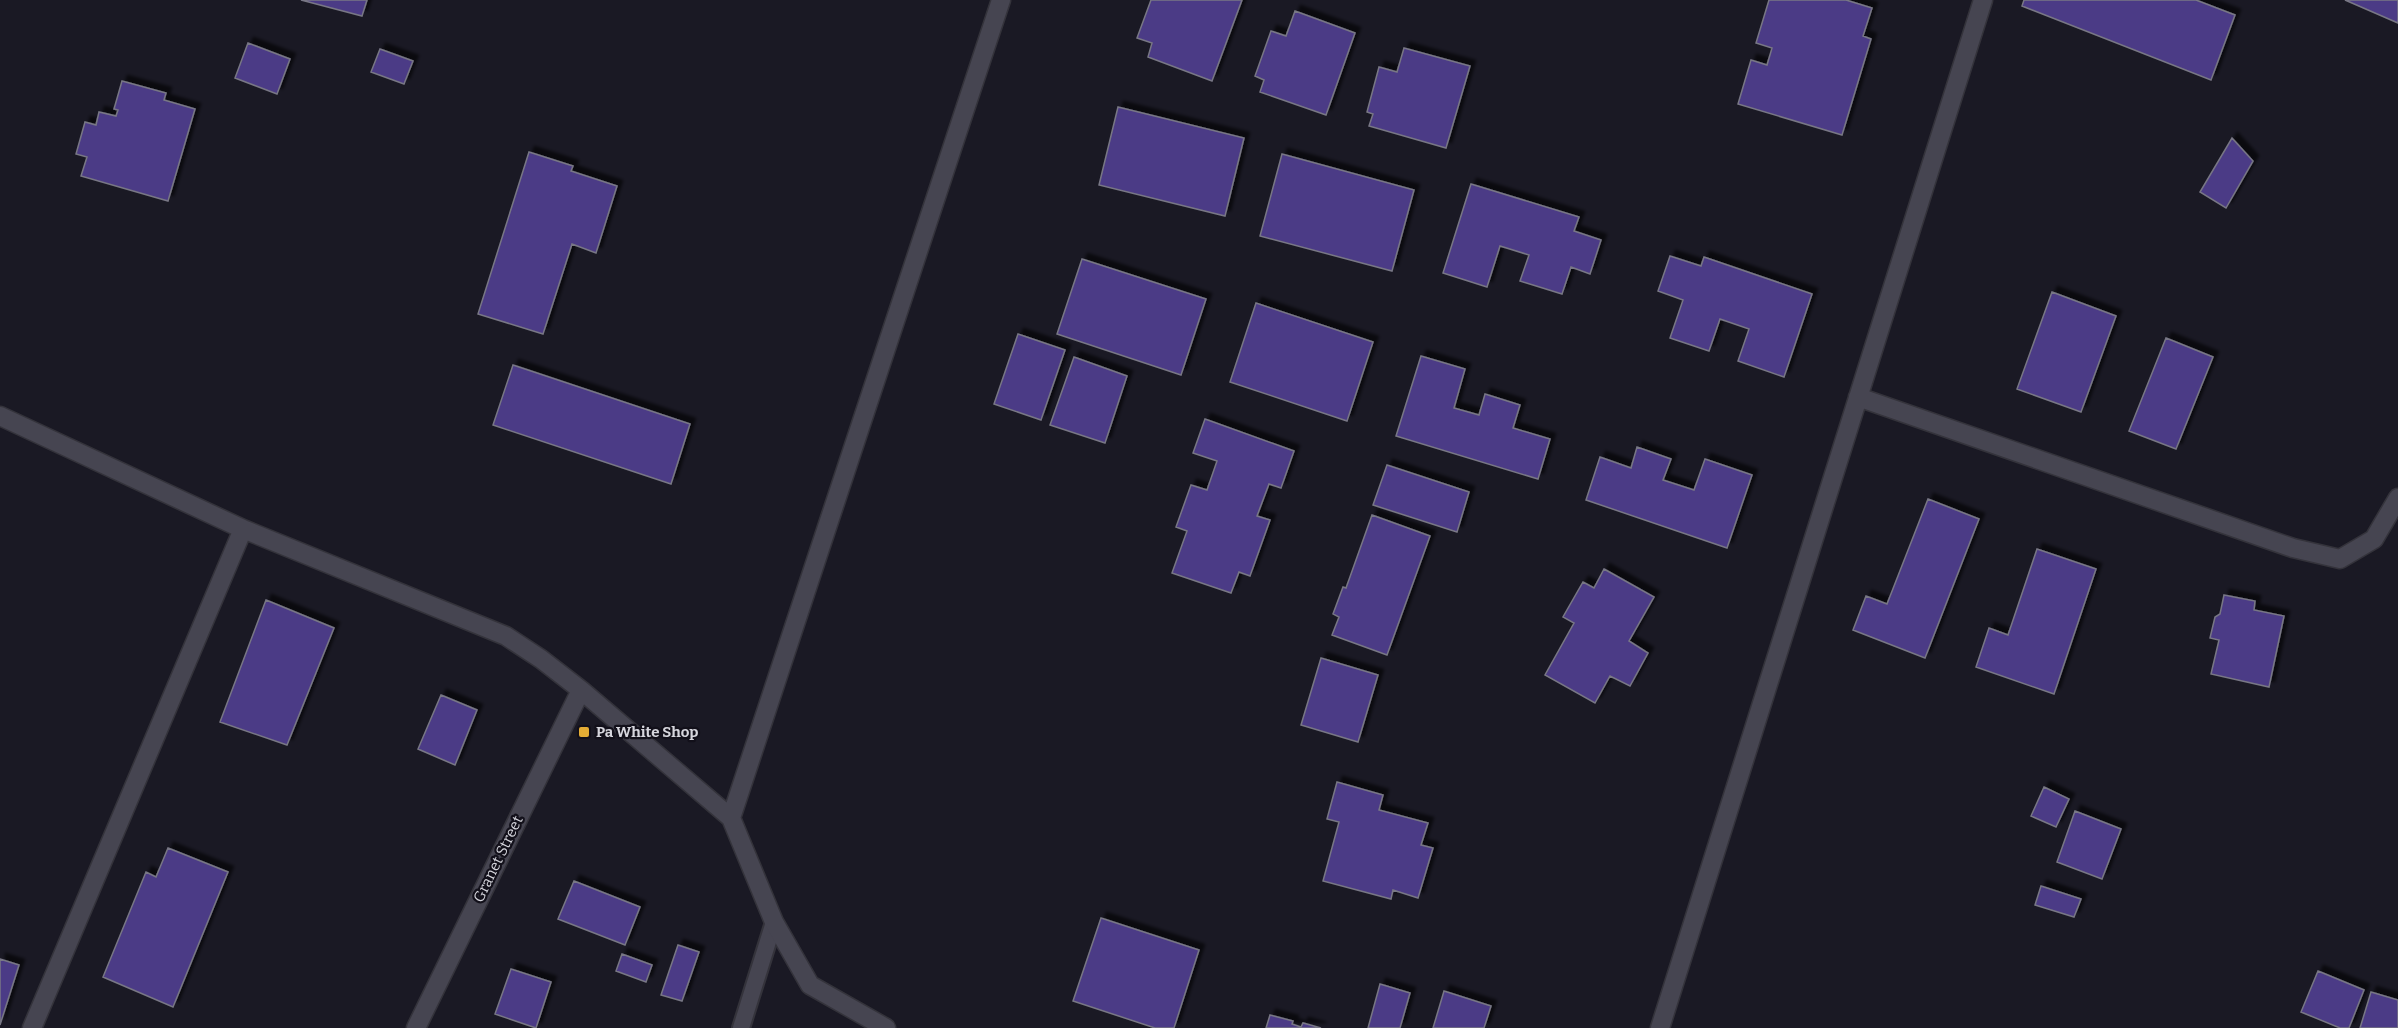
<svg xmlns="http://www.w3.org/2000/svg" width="2398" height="1028" font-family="Bitter,serif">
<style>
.building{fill:#4c3b86;stroke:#787785;stroke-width:1.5;filter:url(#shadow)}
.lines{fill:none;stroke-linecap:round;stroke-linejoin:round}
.service-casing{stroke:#34333b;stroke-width:20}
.minor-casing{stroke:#34333b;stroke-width:21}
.service{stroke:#464551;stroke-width:16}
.minor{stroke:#464551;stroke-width:18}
.poi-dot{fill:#e5ad35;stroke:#12101a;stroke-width:2}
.labels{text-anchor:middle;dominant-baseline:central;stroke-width:4.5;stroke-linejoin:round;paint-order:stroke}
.poi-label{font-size:15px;font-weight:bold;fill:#d6d6dd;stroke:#12101a;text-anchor:start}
.street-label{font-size:15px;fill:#d6d6dd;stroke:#12101a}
</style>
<defs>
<filter id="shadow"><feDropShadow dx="5.5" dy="-5.5" stdDeviation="1.5" flood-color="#0009"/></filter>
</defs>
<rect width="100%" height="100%" fill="#1a1924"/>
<path class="building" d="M301,0H367L362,16Z
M1151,0H1242L1212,81L1148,57L1152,43L1137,38Z
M1769,0H1846L1872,8L1863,36L1871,39L1842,135L1738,104L1751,60L1767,65L1772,48L1756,43Z
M2024,0H2196L2235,15L2211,80L2022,6Z
M2345,0H2398V23Z
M1295,11L1355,33L1326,115L1260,92L1264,80L1255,76L1271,31L1286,36Z
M248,43L290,59L277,94L235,78Z
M1404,48L1470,66L1446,148L1369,126L1373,114L1367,112L1379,67L1397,72Z
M380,49L413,61L404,84L371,72Z
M122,81L166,93L164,100L195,109L168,201L81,176L87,157L76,154L85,122L96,125L99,112L116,116L118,110L114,109Z
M1118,107L1244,138L1225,216L1099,185Z
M2232,138L2253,161L2226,208L2200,192Z
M529,152L573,166L571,171L617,186L596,253L572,244L543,334L478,314Z
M1282,154L1414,190L1392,271L1260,236Z
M1471,184L1579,217L1574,231L1601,240L1590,274L1571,267L1562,294L1520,281L1529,255L1500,246L1487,287L1443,273Z
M1670,256L1701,266L1704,257L1812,294L1784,377L1738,361L1749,329L1720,319L1709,351L1670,338L1683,300L1658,291Z
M1082,259L1206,299L1181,375L1057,334Z
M2052,292L2116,316L2081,412L2017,389Z
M1256,303L1373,342L1347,421L1230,382Z
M1018,334L1065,350L1041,420L994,404Z
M2166,338L2213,357L2176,449L2129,431Z
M1421,356L1465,369L1454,408L1479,415L1485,394L1520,405L1513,428L1550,439L1538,479L1396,436Z
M1074,357L1127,376L1105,443L1050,425Z
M513,365L690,424L671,484L493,425Z
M1205,419L1294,451L1281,488L1269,484L1257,516L1270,520L1250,576L1239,572L1231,593L1172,573L1187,531L1176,527L1191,485L1207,490L1217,461L1193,453Z
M1637,447L1671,459L1663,480L1694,490L1705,459L1752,475L1727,548L1586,500L1600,457L1631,468Z
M1387,465L1469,492L1457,532L1373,505Z
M1928,499L1979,519L1925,658L1853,630L1866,596L1887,604Z
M1372,515L1430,536L1387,655L1332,635L1339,617L1333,614L1343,587L1346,588Z
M2037,549L2096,569L2054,694L1976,667L1989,628L2008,635Z
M1604,569L1654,597L1629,641L1648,653L1630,686L1610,676L1595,703L1545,675L1574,623L1563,617L1583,582L1594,588Z
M2224,595L2255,601L2254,610L2284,616L2269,687L2211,674L2219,640L2210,638L2215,617L2220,614Z
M266,600L334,628L287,745L220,722Z
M1321,658L1378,675L1358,742L1301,725Z
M441,695L477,710L455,765L418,749Z
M1337,782L1383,795L1379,810L1428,823L1421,845L1433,848L1418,898L1393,890L1391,899L1323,881L1339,822L1327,819Z
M2044,787L2069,799L2056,827L2031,816Z
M2075,811L2121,829L2102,879L2057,862Z
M168,848L228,872L173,1007L103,977L146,872L156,877Z
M574,881L640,907L625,945L558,919Z
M2041,886L2081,899L2074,917L2035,905Z
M1101,918L1199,950L1174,1028H1155L1073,1001Z
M678,945L699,952L682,1001L661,995Z
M622,954L652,965L646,982L616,971Z
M0,959L19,965L0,1025Z
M511,969L551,982L536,1028L495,1014Z
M2318,971L2364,990L2349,1028H2340L2301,1012Z
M1380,984L1410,993L1400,1028H1368Z
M1444,991L1491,1006L1484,1028H1433Z
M2371,992L2398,1000V1028H2360Z
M1270,1015L1293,1021L1292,1024L1301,1027L1303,1023L1321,1028H1266Z"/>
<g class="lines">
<defs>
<path id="service" d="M741,1028L774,922"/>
<path id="minor" d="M1858,397L2293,548L2340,559L2374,539L2398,498
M0,416L243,529L506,636L541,659L581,690L731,818L774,922L810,985L886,1028
M731,818L1001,0
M32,1028L243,529
M416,1028L581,690
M1660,1028L1983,0"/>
</defs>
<use href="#service" class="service-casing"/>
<use href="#minor" class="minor-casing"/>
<use href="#service" class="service"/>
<use href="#minor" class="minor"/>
</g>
<rect class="poi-dot" x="578" y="726" width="12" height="12" rx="3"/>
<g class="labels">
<g class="poi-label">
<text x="596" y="732">Pa White Shop</text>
</g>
<g class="street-label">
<text transform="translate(498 859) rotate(-64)">Granet Street</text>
</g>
</g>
</svg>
